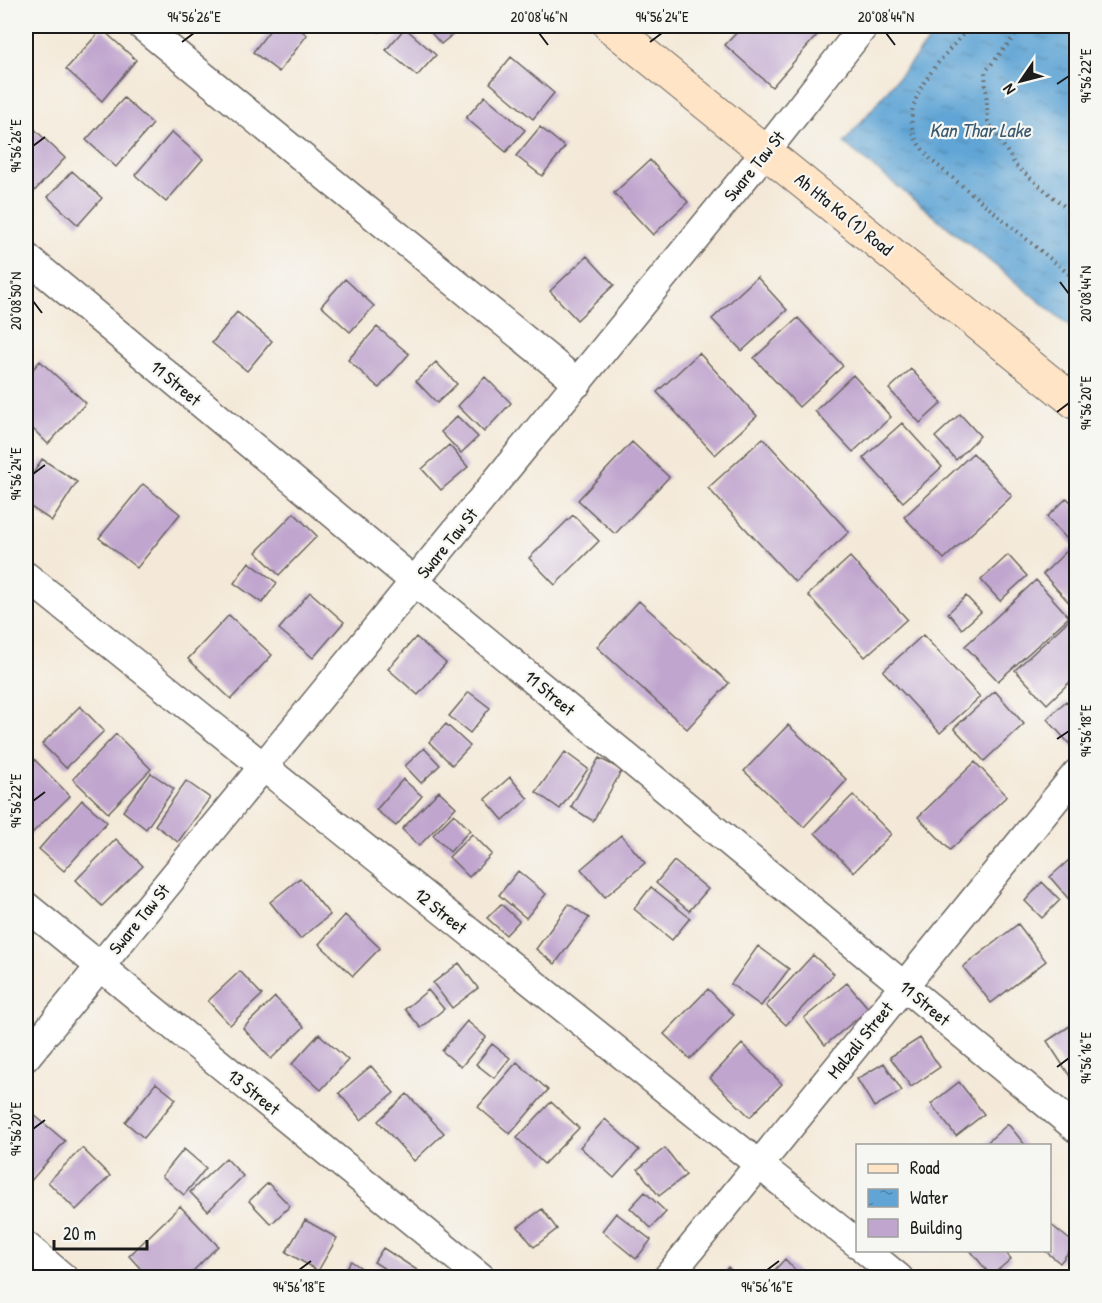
<svg xmlns="http://www.w3.org/2000/svg" width="1102" height="1303" font-family="'Patrick Hand',sans-serif">
<style>
.water{fill:url(#water-ripples);stroke:#3e6078;stroke-width:1.5}
.building{fill:#c0a5ce}
.lines{fill:none;stroke-linecap:round;stroke-linejoin:round}
.street-casing{stroke:#68645e;stroke-width:31}
.secondary-casing{stroke:#68645e;stroke-width:35}
.path{stroke:#68645e;stroke-width:4;stroke-dasharray:1.5 4.5;stroke-linecap:butt}
.street{stroke:#fff;stroke-width:28}
.secondary{stroke:#ffe4c6;stroke-width:33}
.ticks{fill:none;stroke:#1c1c1c;stroke-width:2}
.labels{text-anchor:middle;dominant-baseline:central;stroke-width:4.5;stroke-linejoin:round;paint-order:stroke}
.street-label{font-size:18px;fill:#1c1c1c;stroke:#f6f6f2}
.water-label{font-size:20px;font-style:italic;fill:#3b5a6f;stroke:#f6f6f2}
.neatline{fill:none;stroke:#1c1c1c;stroke-width:2}
.ticks-label{font-size:15px;text-anchor:middle;fill:#1c1c1c}
</style>
<defs>
<pattern id="water-ripples" width="26" height="14" patternUnits="userSpaceOnUse" patternTransform="scale(1.5)"><rect width="26" height="14" fill="#60a5d5"/><path d="M2 4q2-2 4 0t4 0M15 11q2-2 4 0t4 0" fill="none" stroke="#4e86ac"/></pattern>
</defs>
<rect width="100%" height="100%" fill="#f6f6f2"/>
<filter id="ink" filterUnits="userSpaceOnUse"><feTurbulence type="fractalNoise" baseFrequency=".0167" numOctaves="2"/><feDisplacementMap in="SourceGraphic" scale="12" xChannelSelector="R" yChannelSelector="G"/><feConvolveMatrix kernelMatrix="1 2 1 2 8 2 1 2 1" color-interpolation-filters="sRGB"/></filter>
<filter id="wash" filterUnits="userSpaceOnUse"><feTurbulence type="fractalNoise" baseFrequency=".008" numOctaves="4" result="noise"/><feDisplacementMap in="SourceGraphic" scale="24" xChannelSelector="R" yChannelSelector="G"/><feGaussianBlur stdDeviation="1.35" result="paint"/><feColorMatrix in="noise" values="0 0 0 0 0 0 0 0 0 0 0 0 0 0 0 0 0 1.4 0 .05"/><feComposite in="paint" operator="in"/></filter>
<g filter="url(#wash)">
<rect width="100%" height="100%" fill="#f4e9d8"/>
<path class="water" d="M941,26H1076V331L844,143Z"/>
<g id="blocks">
<path class="building" d="M273,26H295L307,35L279,72L253,52Z
M372,26H385L379,32Z
M425,26H463L441,44Z
M743,26H823L824,27L772,87L725,45Z
M405,28L436,55L417,76L386,50Z
M102,29L136,60L102,101L66,69Z
M511,57L554,93L533,119L490,83Z
M485,96L525,130L506,152L466,118Z
M124,98L153,124L116,167L86,140Z
M31,126L65,158L28,198L26,196V132Z
M540,127L565,147L542,176L516,156Z
M172,132L203,159L166,202L135,175Z
M650,160L688,202L653,235L614,193Z
M72,171L102,198L78,225L48,197Z
M587,256L614,285L577,320L550,291Z
M757,277L787,310L742,351L712,319Z
M345,279L374,306L350,332L321,306Z
M237,312L272,341L247,371L212,343Z
M798,318L843,366L799,407L754,358Z
M377,327L409,354L379,388L348,360Z
M699,353L757,416L715,455L657,392Z
M40,361L86,403L48,444L26,422V377Z
M436,362L457,384L437,403L416,381Z
M911,369L942,403L920,423L889,389Z
M853,375L891,417L853,452L815,411Z
M485,377L511,403L484,432L458,406Z
M960,414L980,436L956,460L935,437Z
M457,416L478,437L461,453L441,432Z
M902,423L942,467L903,502L863,458Z
M763,438L849,532L795,582L708,488Z
M632,442L669,477L615,534L578,500Z
M449,445L468,467L441,490L422,469Z
M973,453L1012,496L944,559L904,517Z
M42,459L77,482L52,521L26,504V485Z
M143,484L180,514L137,568L99,538Z
M1067,498L1076,508V549L1047,517Z
M294,513L317,536L279,575L256,552Z
M573,515L599,541L555,585L529,558Z
M1070,548L1076,554V610L1043,574Z
M1008,555L1027,576L1000,601L981,580Z
M850,557L907,619L865,657L808,595Z
M249,562L277,583L262,603L234,583Z
M1036,580L1069,617L998,681L965,646Z
M310,592L344,622L313,658L279,629Z
M966,596L981,612L962,629L948,613Z
M639,601L729,683L687,729L597,647Z
M229,615L272,655L231,699L188,659Z
M1070,619L1076,626V676L1047,704L1015,670Z
M923,635L980,697L940,733L883,671Z
M416,637L446,663L418,695L388,669Z
M995,691L1024,724L984,761L954,728Z
M469,692L490,708L470,733L449,716Z
M1066,701L1076,712V749L1075,750L1047,719Z
M80,706L104,731L66,768L42,744Z
M446,724L470,746L452,765L429,742Z
M788,725L847,780L804,827L744,771Z
M116,734L151,769L108,813L73,779Z
M424,748L440,765L421,783L405,766Z
M565,752L588,769L560,809L536,792Z
M599,758L622,770L593,821L571,807Z
M34,759L70,796L26,839V767Z
M975,762L1007,796L950,850L918,817Z
M151,773L174,789L146,829L123,811Z
M510,777L528,799L503,820L485,799Z
M403,779L422,796L396,826L376,810Z
M186,781L210,798L178,842L155,825Z
M439,791L456,807L419,846L402,829Z
M853,795L891,834L854,872L815,833Z
M82,800L107,822L64,871L39,849Z
M454,814L470,830L450,852L433,835Z
M472,834L492,854L469,877L449,857Z
M621,835L645,863L605,897L581,869Z
M116,839L143,866L102,906L76,880Z
M1069,860L1076,869V900L1072,903L1050,877Z
M674,861L708,889L689,911L656,883Z
M518,871L546,894L526,918L499,895Z
M300,878L330,915L300,939L270,902Z
M1042,882L1060,900L1042,918L1025,901Z
M651,887L690,918L672,940L634,909Z
M501,904L519,921L506,935L487,918Z
M569,904L589,918L555,964L536,949Z
M345,915L380,948L353,976L319,944Z
M1018,924L1046,961L991,1003L963,967Z
M758,946L789,969L761,1006L731,984Z
M813,955L834,974L786,1025L766,1006Z
M459,963L478,988L452,1008L433,983Z
M240,971L262,995L230,1025L208,1001Z
M847,983L869,1009L825,1045L804,1018Z
M708,989L734,1015L690,1059L664,1034Z
M428,990L444,1009L421,1028L405,1009Z
M275,997L304,1027L271,1059L243,1028Z
M467,1021L486,1037L461,1067L442,1051Z
M1076,1022V1079L1073,1081L1047,1041Z
M319,1034L348,1060L321,1090L292,1064Z
M920,1038L940,1067L911,1087L890,1057Z
M492,1044L510,1058L494,1078L476,1064Z
M742,1044L782,1084L750,1117L710,1078Z
M517,1062L548,1090L510,1134L478,1107Z
M884,1063L902,1091L874,1107L857,1079Z
M371,1066L394,1093L361,1120L339,1093Z
M959,1082L984,1114L956,1136L931,1104Z
M156,1083L176,1099L144,1138L125,1122Z
M407,1094L444,1133L414,1161L378,1121Z
M551,1102L579,1128L544,1164L517,1138Z
M27,1109L65,1141L30,1182L26,1178V1111Z
M605,1119L639,1150L614,1178L580,1147Z
M1008,1124L1026,1146H983Z
M82,1148L110,1176L76,1210L48,1182Z
M665,1148L686,1175L659,1196L638,1169Z
M184,1149L206,1168L184,1195L162,1176Z
M226,1158L243,1176L208,1211L190,1192Z
M268,1183L290,1206L271,1224L249,1201Z
M645,1192L666,1212L651,1228L630,1208Z
M180,1206L218,1246L186,1278H149L129,1256Z
M542,1209L557,1229L534,1247L518,1227Z
M616,1213L651,1240L636,1259L602,1231Z
M305,1220L337,1238L318,1271L286,1252Z
M1050,1224L1075,1244L1060,1263L1044,1250H1050Z
M383,1248L417,1270L412,1278H399L374,1262Z
M970,1250H1004L1011,1259L991,1276Z
M785,1259L803,1278H767Z
M351,1261L376,1278H340Z
M728,1267L739,1278H719Z"/>
</g>
</g>
<g filter="url(#ink)">
<use href="#blocks" fill-opacity="0" stroke="#68645e" stroke-width="1.5"/>
<g class="lines">
<defs>
<path id="street" d="M142,26L578,383
M26,257L415,582L1076,1128
M26,576L858,1244
M26,906L482,1278
M26,1057L766,151L864,26
M26,1246L64,1278
M865,1250L899,1278
M667,1278L1076,774"/>
<path id="secondary" d="M610,26L1076,403"/>
</defs>
<use href="#street" class="street-casing"/>
<use href="#secondary" class="secondary-casing"/>
<path class="path" d="M970,26C947,54 898,98 915,137C918,145 926,153 931,160L1076,280
M1023,26L985,72L988,121L1016,166L1076,216"/>
<use href="#street" class="street"/>
<use href="#secondary" class="secondary"/>
</g>
</g>
<path class="ticks" d="M539,33L548,45M886,33L895,45M182,42L194,33M650,42L662,33M1057,84L1069,76M33,146L45,137M1060,282L1069,294M33,301L42,313M1057,412L1069,403M33,474L45,465M1057,739L1069,731M33,801L45,792M1057,1067L1069,1058M33,1129L45,1120M299,1270L311,1261M767,1270L779,1261"/>
<g class="labels">
<g class="street-label">
<text transform="translate(754 166) rotate(-51)">Sware Taw St</text>
<text transform="translate(844 214) rotate(39)">Ah Hta Ka (1) Road</text>
<text transform="translate(176 383) rotate(40)">11 Street</text>
<text transform="translate(447 543) rotate(-51)">Sware Taw St</text>
<text transform="translate(550 693) rotate(40)">11 Street</text>
<text transform="translate(441 911) rotate(39)">12 Street</text>
<text transform="translate(139 919) rotate(-51)">Sware Taw St</text>
<text transform="translate(925 1003) rotate(40)">11 Street</text>
<text transform="translate(860 1040) rotate(-51)">Malzali Street</text>
<text transform="translate(254 1092) rotate(39)">13 Street</text>
</g>
<g class="water-label">
<text x="980" y="129">Kan Thar Lake</text>
</g>
</g>
<rect width="1102" height="1303" fill="none" stroke="#f6f6f2" stroke-width="66"/>
<rect x="856" y="1144" width="195" height="108" fill="#f6f6f2" stroke="#9f9f9c" stroke-width="1.5"/>
<rect x="868" y="1164" width="30" height="9" fill="#ffe4c6" stroke="#9f9f9c" stroke-width="1.5"/>
<text x="910" y="1174" font-size="18" fill="#1c1c1c">Road</text>
<rect x="868" y="1189" width="30" height="18" fill="url(#water-ripples)" stroke="#9f9f9c" stroke-width="1.5"/>
<text x="910" y="1204" font-size="18" fill="#1c1c1c">Water</text>
<rect x="868" y="1219" width="30" height="18" fill="#c0a5ce" stroke="#9f9f9c" stroke-width="1.5"/>
<text x="910" y="1234" font-size="18" fill="#1c1c1c">Building</text>
<g transform="translate(1021 81) rotate(235)" stroke="#f6f6f2" stroke-width="4.5" paint-order="stroke">
<path d="M0-4.5L10 22L0 15L-10 22Z" fill="#1c1c1c"/>
<text y="-9" font-size="16" font-weight="bold" text-anchor="middle" fill="#1c1c1c">N</text>
</g>
<path d="M54 1240v9h93v-9" fill="none" stroke="#1c1c1c" stroke-width="3"/>
<text x="63" y="1240" font-size="18" fill="#1c1c1c" stroke="#f6f6f2" stroke-width="4.5" paint-order="stroke">20 m</text>
<rect x="33" y="33" width="1036" height="1237" class="neatline"/>
<g class="ticks-label">
<text x="194" y="22">94°56'26"E</text>
<text x="539" y="22">20°08'46"N</text>
<text x="662" y="22">94°56'24"E</text>
<text x="886" y="22">20°08'44"N</text>
<text transform="translate(1086 76) rotate(-90)" y="5">94°56'22"E</text>
<text transform="translate(16 146) rotate(-90)" y="5">94°56'26"E</text>
<text transform="translate(1086 294) rotate(-90)" y="5">20°08'44"N</text>
<text transform="translate(16 301) rotate(-90)" y="5">20°08'50"N</text>
<text transform="translate(1086 403) rotate(-90)" y="5">94°56'20"E</text>
<text transform="translate(16 474) rotate(-90)" y="5">94°56'24"E</text>
<text transform="translate(1086 731) rotate(-90)" y="5">94°56'18"E</text>
<text transform="translate(16 801) rotate(-90)" y="5">94°56'22"E</text>
<text transform="translate(1086 1058) rotate(-90)" y="5">94°56'16"E</text>
<text transform="translate(16 1129) rotate(-90)" y="5">94°56'20"E</text>
<text x="299" y="1292">94°56'18"E</text>
<text x="767" y="1292">94°56'16"E</text>
</g>
</svg>
